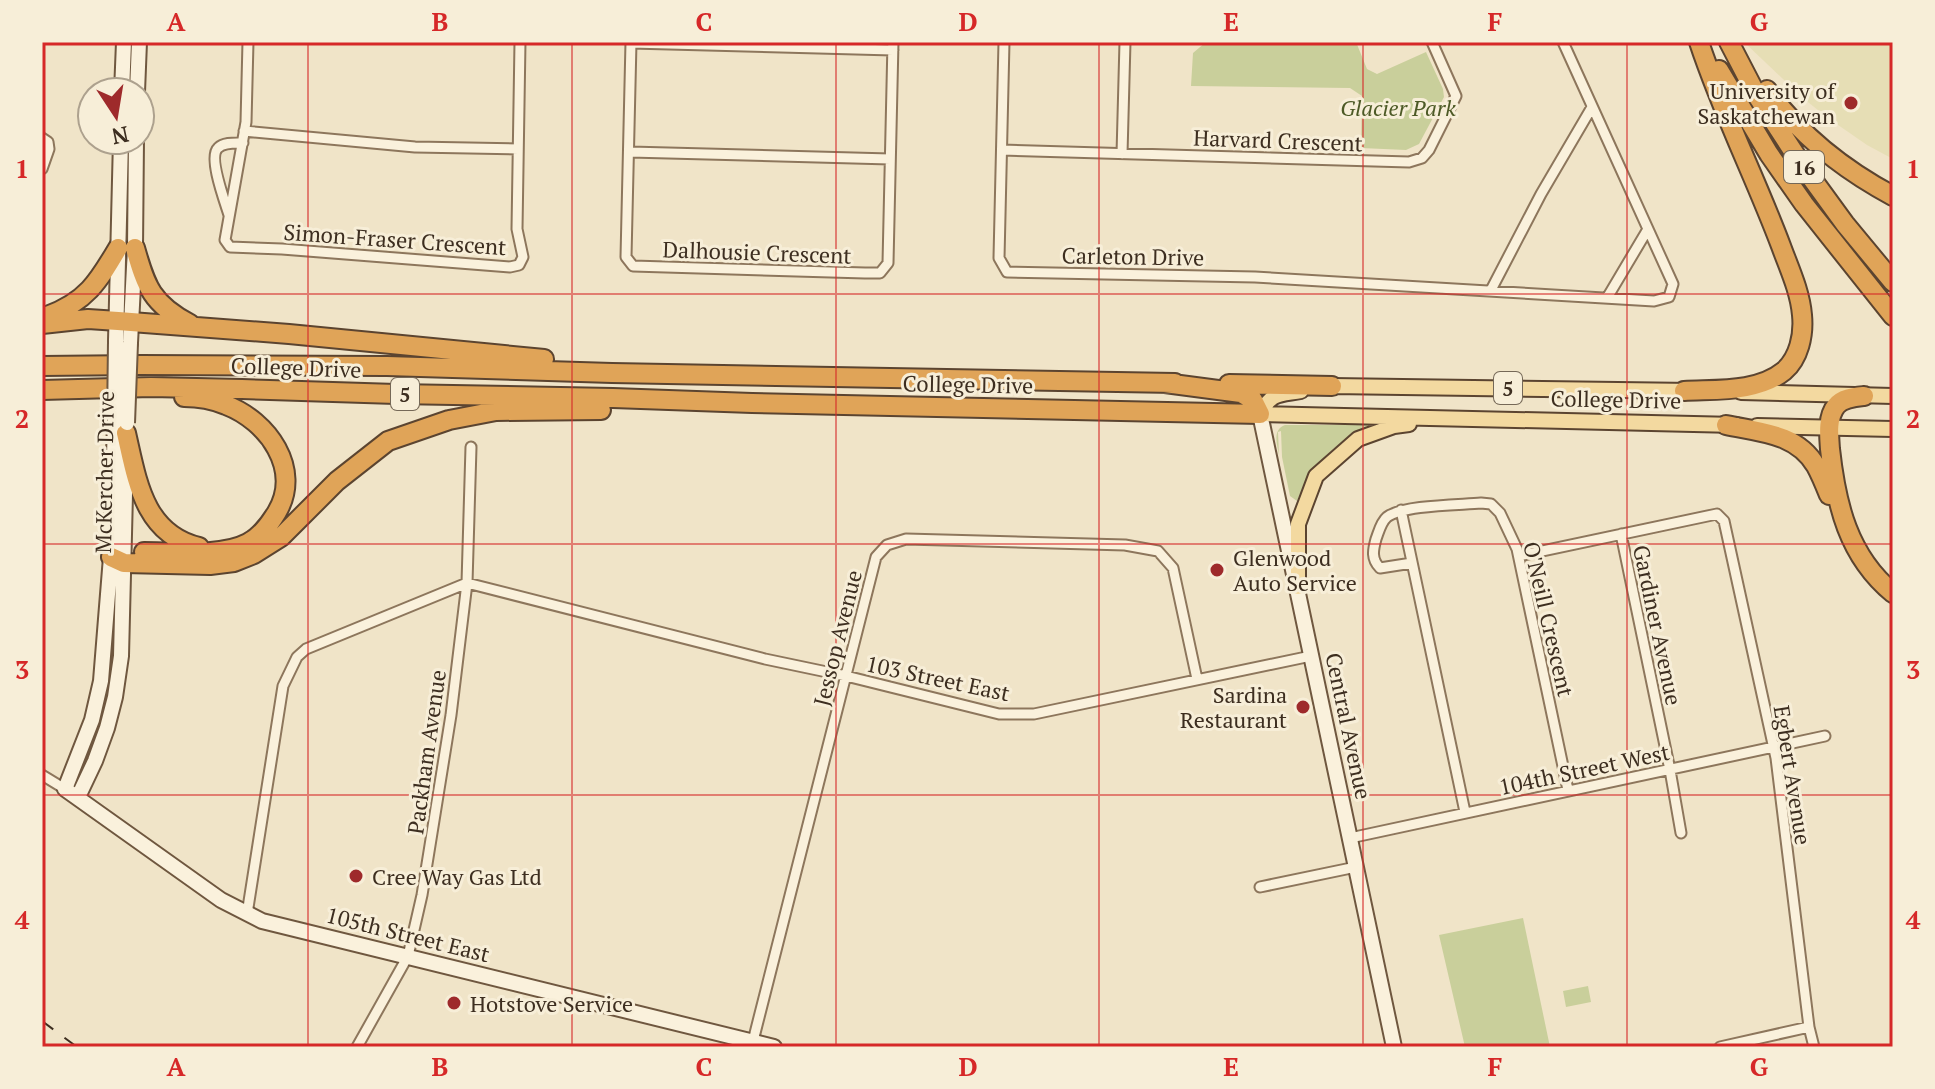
<svg xmlns="http://www.w3.org/2000/svg" width="1935" height="1089" font-family="'PT Serif',serif">
<style>
.farmland{fill:#e6deb5}
.green{fill:#c9cf9b}
.lines{fill:none;stroke-linecap:round;stroke-linejoin:round}
.street-casing{stroke:#8d765c;stroke-width:13}
.secondary-casing{stroke:#6f573f;stroke-width:18}
.primary-casing{stroke:#5b4430;stroke-width:18}
.highway-casing{stroke:#5b4430;stroke-width:22}
.street{stroke:#faf1dc;stroke-width:9}
.secondary{stroke:#faf1dc;stroke-width:14}
.primary{stroke:#f3d9a0;stroke-width:14}
.highway{stroke:#e0a458;stroke-width:18}
.rail{stroke:#3d2e20;stroke-width:2;stroke-dasharray:14 14;stroke-linecap:butt}
.secondary-bridge-casing{stroke:#6f573f;stroke-width:18;stroke-linecap:butt}
.secondary-bridge{stroke:#faf1dc;stroke-width:14}
.grid{fill:none;stroke:#d62828;stroke-width:2;stroke-opacity:0.55}
.poi-dot{fill:#9e2a2b;stroke:#f7eed8;stroke-width:3}
.labels{text-anchor:middle;dominant-baseline:central;stroke-width:6;stroke-linejoin:round;paint-order:stroke}
.shield{fill:#f7eed8;stroke:#756857;stroke-width:2}
.shield-label{font-size:20px;font-weight:bold;fill:#3d2e20}
.poi-label{font-size:22px;fill:#3d2e20;stroke:#f7eed8;text-anchor:start}
.park-label{font-size:22px;font-style:italic;fill:#4d5a26;stroke:#f7eed8}
.street-label{font-size:22px;fill:#3d2e20;stroke:#f7eed8}
.neatline{fill:none;stroke:#d62828;stroke-width:3}
.grid-label{font-size:26px;text-anchor:middle;font-weight:bold;fill:#d62828}
</style>
<rect width="100%" height="100%" fill="#f0e4c8"/>
<path class="farmland" d="M1744,42H1893V159L1867,145L1828,118L1804,99Z"/>
<path class="green" d="M1206,42H1356L1367,69L1377,74L1426,52L1443,89L1444,97L1419,144L1406,150L1361,148L1362,96L1350,88L1191,86L1193,53Z
M1285,425H1367L1369,426C1362,431 1353,434 1346,439C1321,457 1309,473 1297,501L1290,496L1282,457L1281,431L1278,432L1279,455C1277,444 1272,430 1285,425Z
M1523,918L1550,1047H1465L1439,935Z
M1588,986L1591,1002L1566,1007L1563,991Z"/>
<g class="lines">
<defs>
<path id="street" d="M248,42L246,122L225,240L230,247L282,249L510,267L519,265L523,257L517,229L520,42
M631,42L626,257L633,266L865,273H880L888,263L893,42
M1004,42L999,258L1007,272L1255,277L1654,301L1669,297L1673,284L1563,42
M631,43L893,50
M244,131L415,147L518,149
M42,138L48,142L49,149L42,169
M1002,150L1409,162L1422,158L1429,150L1456,96L1432,42
M630,152L890,159
M1122,154L1125,42
M229,215C225,202 208,157 218,148C224,142 235,143 243,143
M1491,290L1541,194L1592,107
M1607,298L1648,229
M1401,510L1465,812
M1621,534L1670,770L1681,833
M1519,556L1717,514L1724,521L1776,758L1809,1027L1814,1047
M1412,563L1380,568C1371,559 1373,550 1376,539C1379,531 1381,522 1387,517C1403,505 1459,505 1481,503L1491,504L1500,513L1517,549L1568,790
M42,775L65,789
M1350,838L1825,736
M1260,887L1356,867
M247,914L283,686L297,657L306,649L467,583L765,659L846,676L999,714H1034L1311,656
M752,1045L876,557L887,545L906,539L1125,545L1158,551L1173,568L1197,679
M357,1047L408,956L422,895L451,715L467,583L471,447
M1720,1047L1809,1027"/>
<path id="secondary" d="M122,92L124,42
M137,92L139,42
M116,341L121,140
M130,343L135,248L136,140
M1260,414L1394,1047
M115,422L111,557L101,681L92,720L65,789L221,900L262,921L774,1047
M78,797L95,761L107,728L115,697L121,656L126,453"/>
<path id="primary" d="M1322,387L1332,386L1693,391
M1301,391C1279,395 1271,392 1260,414L1736,425
M1741,392L1893,396
M1757,426L1893,429
M1298,587V524L1316,476L1358,439L1394,426L1409,424"/>
<path id="highway" d="M1729,42L1756,94L1802,165L1845,224L1893,282
M1719,70L1769,154L1804,204L1893,316
M1767,90C1800,135 1844,170 1893,196
M135,248C146,287 152,304 190,324
M47,316C86,302 98,282 118,248
M42,324L88,319L118,321L289,334L544,359
M42,366L140,365L387,366L612,373L1175,383
M1229,384L1332,386
M42,390L151,387L242,389L396,394L613,398L752,403L1260,414L1253,400L1241,393L1165,383
M1684,391C1715,389 1757,393 1784,371C1799,358 1804,335 1802,315C1800,291 1789,268 1781,246C1755,177 1722,112 1699,42
M1864,396C1854,397 1842,398 1836,406C1827,417 1829,436 1830,449C1836,504 1848,556 1893,593
M1726,425C1759,432 1797,433 1816,466C1821,475 1825,485 1829,495
M126,433C137,481 144,534 199,547
M144,552C174,552 222,557 248,543C261,536 269,525 277,512C302,469 268,421 226,405C214,400 197,397 184,397
M111,557L124,563L210,565L234,562L254,554L281,537L337,481L388,441L449,420L496,411L601,410"/>
</defs>
<use href="#street" class="street-casing"/>
<use href="#secondary" class="secondary-casing"/>
<use href="#primary" class="primary-casing"/>
<use href="#highway" class="highway-casing"/>
<use href="#street" class="street"/>
<use href="#secondary" class="secondary"/>
<use href="#primary" class="primary"/>
<use href="#highway" class="highway"/>
<path class="rail" d="M42,1021L77,1047"/>
<defs>
<path id="secondary-bridge" d="M115,422L116,341
M127,423L130,343"/>
</defs>
<use href="#secondary-bridge" class="secondary-bridge-casing"/>
<use href="#secondary-bridge" class="secondary-bridge"/>
</g>
<path class="grid" d="M308,42V1047M572,42V1047M836,42V1047M1099,42V1047M1363,42V1047M1627,42V1047M42,294H1893M42,544H1893M42,795H1893"/>
<g class="poi-dot">
<circle cx="1851" cy="103" r="8"/>
<circle cx="1217" cy="570" r="8"/>
<circle cx="1303" cy="707" r="8"/>
<circle cx="356" cy="876" r="8"/>
<circle cx="454" cy="1003" r="8"/>
</g>
<g class="labels">
<g class="shield">
<rect x="1784" y="151" width="40" height="32" rx="6"/>
<rect x="1494" y="372" width="28" height="32" rx="6"/>
<rect x="391" y="378" width="28" height="32" rx="6"/>
</g>
<g class="shield-label">
<text x="1804" y="167">16</text>
<text x="1508" y="388">5</text>
<text x="405" y="394">5</text>
</g>
<g class="poi-label">
<text x="1835" y="90" text-anchor="end">University of<tspan x="1835" dy="25">Saskatchewan</tspan></text>
<text x="1233" y="557">Glenwood<tspan x="1233" dy="25">Auto Service</tspan></text>
<text x="1287" y="694" text-anchor="end">Sardina<tspan x="1287" dy="25">Restaurant</tspan></text>
<text x="372" y="876">Cree Way Gas Ltd</text>
<text x="470" y="1003">Hotstove Service</text>
</g>
<g class="park-label">
<text x="1398" y="107">Glacier Park</text>
</g>
<g class="street-label">
<text transform="translate(1278 140) rotate(2)">Harvard Crescent</text>
<text transform="translate(395 239) rotate(4)">Simon-Fraser Crescent</text>
<text transform="translate(757 252) rotate(2)">Dalhousie Crescent</text>
<text transform="translate(1133 256) rotate(1)">Carleton Drive</text>
<text transform="translate(296 367) rotate(2)">College Drive</text>
<text transform="translate(968 384) rotate(1)">College Drive</text>
<text transform="translate(1616 399) rotate(1)">College Drive</text>
<text transform="translate(104 472) rotate(-89)">McKercher Drive</text>
<text transform="translate(1549 619) rotate(77)">O'Neill Crescent</text>
<text transform="translate(1658 625) rotate(78)">Gardiner Avenue</text>
<text transform="translate(837 638) rotate(-76)">Jessop Avenue</text>
<text transform="translate(938 678) rotate(12)">103 Street East</text>
<text transform="translate(1349 726) rotate(78)">Central Avenue</text>
<text transform="translate(426 752) rotate(-82)">Packham Avenue</text>
<text transform="translate(1584 769) rotate(-12)">104th Street West</text>
<text transform="translate(1793 775) rotate(81)">Egbert Avenue</text>
<text transform="translate(408 934) rotate(14)">105th Street East</text>
</g>
</g>
<rect width="1935" height="1089" fill="none" stroke="#f7eed8" stroke-width="88"/>
<g transform="translate(116 116) rotate(168)"><circle r="38" fill="#f7eed8" stroke="#ada18e" stroke-width="2"/>
<path d="M0-6L14 30L0 20L-14 30Z" fill="#9e2a2b"/>
<text y="-12" font-size="22" font-weight="bold" text-anchor="middle" fill="#3d2e20">N</text>
</g>
<rect x="44" y="44" width="1847" height="1001" class="neatline"/>
<g class="grid-label">
<text x="176" y="31">A</text>
<text x="440" y="31">B</text>
<text x="704" y="31">C</text>
<text x="968" y="31">D</text>
<text x="1231" y="31">E</text>
<text x="1495" y="31">F</text>
<text x="1759" y="31">G</text>
<text x="22" y="178">1</text>
<text x="1913" y="178">1</text>
<text x="22" y="428">2</text>
<text x="1913" y="428">2</text>
<text x="22" y="679">3</text>
<text x="1913" y="679">3</text>
<text x="22" y="929">4</text>
<text x="1913" y="929">4</text>
<text x="176" y="1076">A</text>
<text x="440" y="1076">B</text>
<text x="704" y="1076">C</text>
<text x="968" y="1076">D</text>
<text x="1231" y="1076">E</text>
<text x="1495" y="1076">F</text>
<text x="1759" y="1076">G</text>
</g>
</svg>
